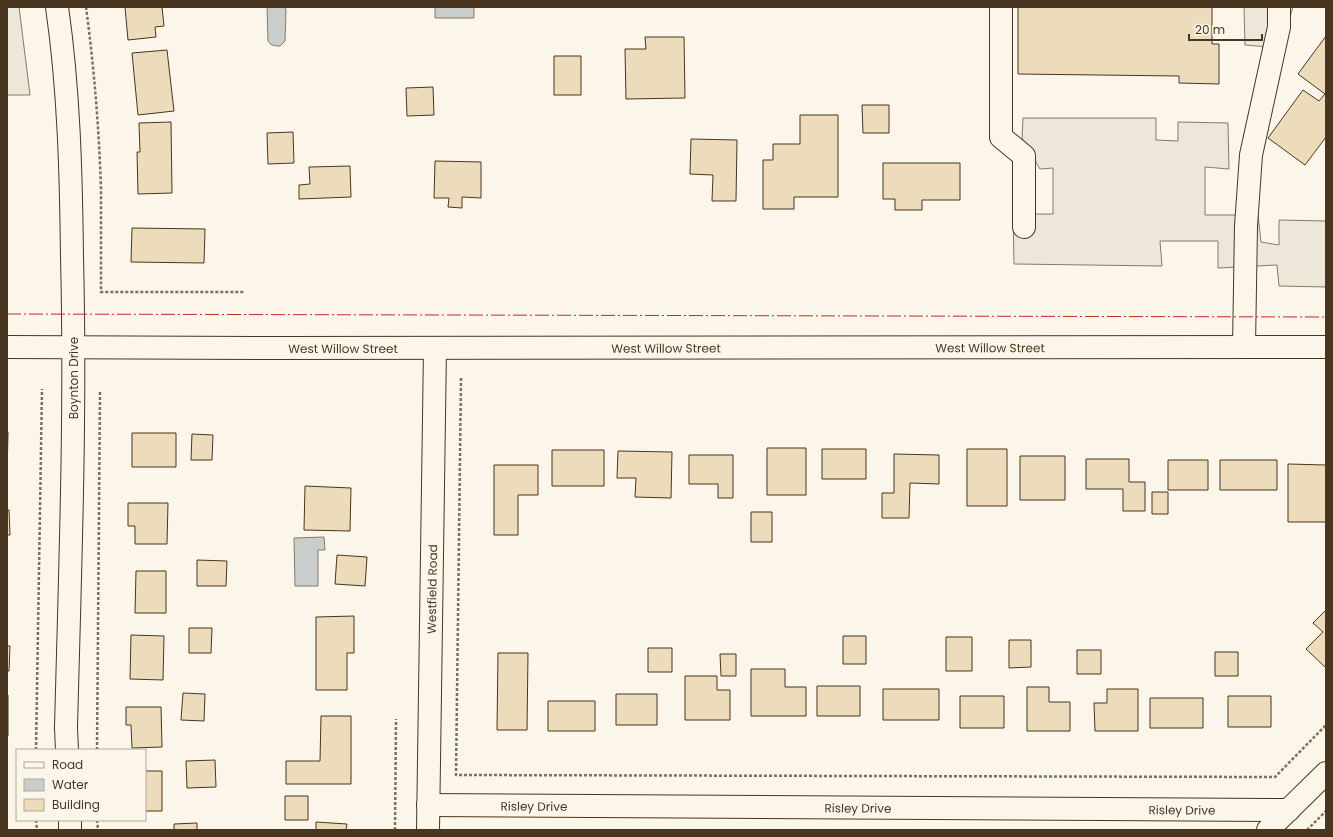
<svg xmlns="http://www.w3.org/2000/svg" width="1333" height="837" font-family="Poppins,sans-serif">
<style>
.parking{fill:#ede7d9;stroke:#887966}
.water{fill:#c9cecd;stroke:#887966}
.building{fill:#ecdcbc;stroke:#4a3520}
.lines{fill:none;stroke-linecap:round;stroke-linejoin:round}
.minor-casing{stroke:#4a3520;stroke-width:24}
.path{stroke:#7f6f5c;stroke-width:2.5;stroke-dasharray:3 2;stroke-linecap:butt}
.minor{stroke:#fbf6e9;stroke-width:22}
.power{stroke:#c62828;stroke-width:1;stroke-dasharray:14 3 2 3;stroke-linecap:butt}
.labels{text-anchor:middle;dominant-baseline:central;stroke-width:3;stroke-linejoin:round;paint-order:stroke}
.street-label{font-size:12px;fill:#4a3520;stroke:#fbf6e9}
</style>
<rect width="100%" height="100%" fill="#fbf6e9"/>
<path class="parking" d="M7,7H19L30,95H7Z
M1244,7H1293L1281,48L1245,45Z
M1023,118H1156V140L1178,141V122L1228,123L1229,169L1205,167V215H1258L1261,242L1279,245V220L1326,221V287L1279,286L1277,265L1218,268V241H1160L1162,266L1014,264L1013,214H1053V168L1040,169L1022,138Z"/>
<path class="water" d="M267,7H285L286,10L285,41L280,46C275,46 271,46 268,41Z
M435,7H474V18H435Z
M324,537L325,550H318V586H295L294,538Z"/>
<path class="building" d="M125,7H162L164,26L155,27L156,37L128,40Z
M1018,7H1212V44H1219V84L1179,83V76L1018,74Z
M1326,36V137L1305,165L1268,138L1303,90L1319,101L1325,94L1298,74Z
M645,37H684L685,98L626,99L625,49H646Z
M167,50L174,111L138,115L132,53Z
M554,56H581V95H554Z
M433,87L434,115L407,116L406,88Z
M862,105H889V133H863Z
M800,115H838V197H794V209H763V160H773V144H800Z
M171,122L172,193L138,194L137,152H140L139,123Z
M293,132L294,163L268,164L267,133Z
M691,139L737,140L736,201H712L713,175L690,174Z
M435,161L481,162V198L462,197V208L448,207L449,198H434Z
M883,163H960V200H922V210H895V199H883Z
M350,166L351,197L299,199V185L310,184L309,167Z
M132,228L205,229L204,263L131,262Z
M7,432H8L7,476Z
M132,433H176V467H132Z
M192,434L213,435L212,460H191Z
M767,448H806V495H767Z
M822,449H866V479H822Z
M967,449H1007V506H967Z
M552,450H604V486H552Z
M618,451L672,452L671,498L635,497L636,478H617Z
M894,454L939,455V484L910,483L909,518H882V493H894Z
M689,455H733V498H718V484H689Z
M1020,456H1065V500H1020Z
M1086,459H1129V482H1145V511H1123V489H1086Z
M1168,460H1208V490H1168Z
M1220,460H1277V490H1220Z
M1288,464L1326,465V522H1288Z
M494,465H538V495H518V535H494Z
M305,486L351,488L350,531L304,530Z
M1152,492H1168V514H1152Z
M128,503H168L167,544H135V526H128Z
M7,510H9L10,535H7Z
M751,512H772V542H751Z
M337,555L367,557L365,586L335,584Z
M197,560L227,561L226,586H197Z
M136,571H166V613H135Z
M1326,610V668L1306,649L1323,632L1313,623Z
M354,616V653H347V690H316V617Z
M189,628H212L211,653H189Z
M131,635L164,636L163,680L130,679Z
M843,636H866V664H843Z
M946,637H972V671H946Z
M1009,640H1031V667L1009,668Z
M7,646H10L9,671H7Z
M648,648H672V672H648Z
M1077,650H1101V674H1077Z
M1215,652H1238V676H1215Z
M498,653H528L527,730H497Z
M720,654H736V676H721Z
M751,669H785V687H806V716H751Z
M685,676H717V690H730V720H685Z
M817,686H860V716H817Z
M1027,687H1049V702H1070V731H1027Z
M883,689H939V720H883Z
M1107,689H1138V731H1095L1094,703H1107Z
M183,693L205,694L204,721L181,720Z
M616,694H657V725H616Z
M7,695H8V736H7Z
M960,696H1004V728H960Z
M1228,696H1271V727H1228Z
M1150,698H1203V728H1150Z
M548,701H595V731H548Z
M126,707H161L162,747L132,748L131,725H126Z
M321,716H351V784H286V761H320Z
M215,760L216,787L187,788L186,761Z
M145,771H162V811H145Z
M285,796H308V820H285Z
M316,822L347,824L346,830H316Z
M197,823V830H174V824Z"/>
<g class="lines">
<defs>
<g id="minor">
<path d="M57,7C69,90 71,173 72,257C76,414 70,571 66,728L67,750"/>
<path d="M1001,7V137L1024,156V227"/>
<path id="s1" d="M7,347L277,348L1326,347"/>
<path d="M1244,347L1246,226L1251,155L1279,27V7"/>
<path id="s2" d="M428,805L1289,810"/>
<path d="M70,820V830"/>
<path id="s3" d="M428,830L435,348"/>
<path d="M1268,830L1326,773"/>
</g>
</defs>
<use href="#minor" class="minor-casing"/>
<path class="path" d="M86,7C94,67 99,128 101,189C101,223 101,258 101,292H244
M461,378L456,775L1275,777L1326,725
M36,750L42,389
M97,750L100,391
M36,820L37,830
M97,820L98,830
M395,830L396,719
M1307,830L1326,811"/>
<use href="#minor" class="minor"/>
<path class="power" d="M7,314L1326,317"/>
</g>
<g class="labels">
<g class="street-label">
<text stroke="none"><textPath href="#s1" startOffset="983">West Willow Street</textPath></text>
<text stroke="none"><textPath href="#s1" startOffset="336">West Willow Street</textPath></text>
<text stroke="none"><textPath href="#s1" startOffset="659">West Willow Street</textPath></text>
<text transform="translate(73 378) rotate(-90)">Boynton Drive</text>
<text stroke="none"><textPath href="#s3" startOffset="241">Westfield Road</textPath></text>
<text stroke="none"><textPath href="#s2" startOffset="106">Risley Drive</textPath></text>
<text stroke="none"><textPath href="#s2" startOffset="430">Risley Drive</textPath></text>
<text stroke="none"><textPath href="#s2" startOffset="754">Risley Drive</textPath></text>
</g>
</g>
<rect width="1333" height="837" fill="none" stroke="#4a3520" stroke-width="16"/>
<rect x="16" y="749" width="130" height="72" fill="#fbf6e9" stroke="#b4a999"/>
<rect x="24" y="762" width="20" height="6" fill="#fbf6e9" stroke="#b4a999"/>
<text x="52" y="769" font-size="12" fill="#4a3520">Road</text>
<rect x="24" y="779" width="20" height="12" fill="#c9cecd" stroke="#b4a999"/>
<text x="52" y="789" font-size="12" fill="#4a3520">Water</text>
<rect x="24" y="799" width="20" height="12" fill="#ecdcbc" stroke="#b4a999"/>
<text x="52" y="809" font-size="12" fill="#4a3520">Building</text>
<path d="M1189 34v6h73v-6" fill="none" stroke="#4a3520" stroke-width="2"/>
<text x="1195" y="34" font-size="12" fill="#4a3520" stroke="#fbf6e9" stroke-width="3" paint-order="stroke">20 m</text>
</svg>
